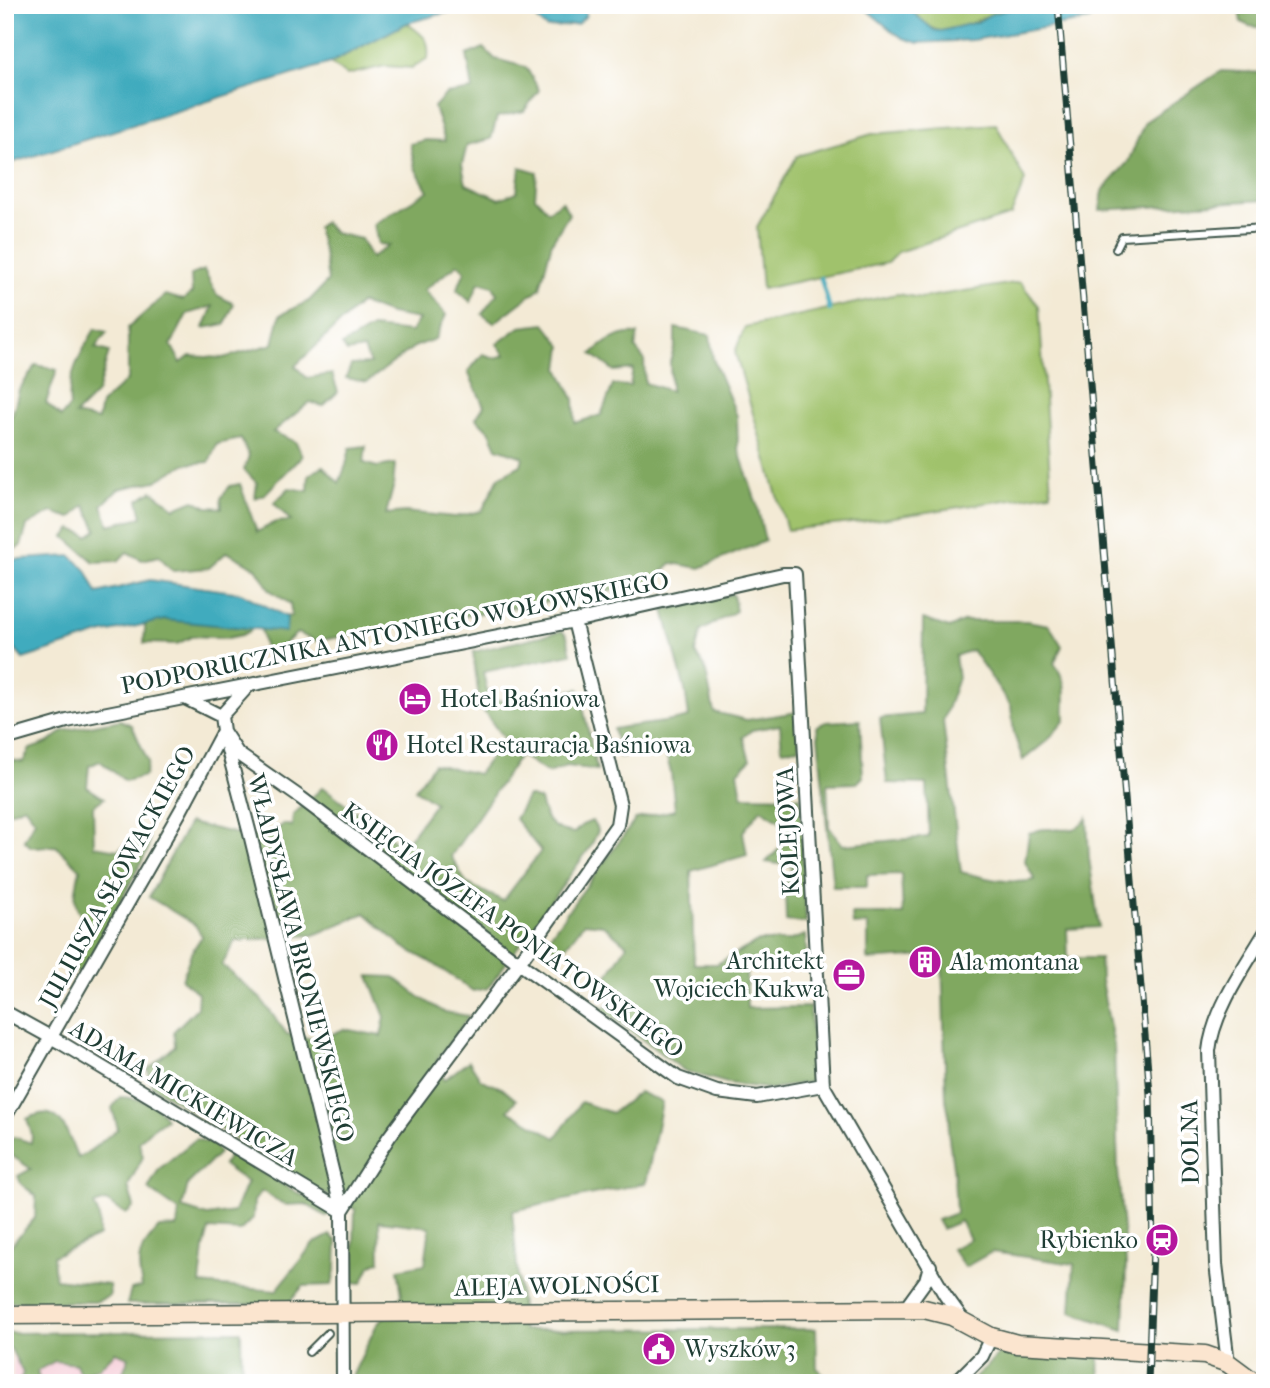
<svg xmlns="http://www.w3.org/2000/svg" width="1270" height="1388" font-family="'IM FELL French Canon',serif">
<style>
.built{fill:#f6cfd9}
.green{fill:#a0c26c;stroke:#608050;stroke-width:2}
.forest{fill:#80a860;stroke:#50724a;stroke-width:2}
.water{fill:#3fabbe;stroke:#2f7479;stroke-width:2}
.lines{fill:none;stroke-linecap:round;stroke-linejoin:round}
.stream{stroke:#3fabbe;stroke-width:4.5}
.lane-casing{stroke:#3f574c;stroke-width:10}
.street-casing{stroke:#3f574c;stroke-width:16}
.secondary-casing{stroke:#3f574c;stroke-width:21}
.lane{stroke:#fff;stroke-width:6}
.street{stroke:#fff;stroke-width:12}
.secondary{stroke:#fbe5cf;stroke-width:18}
.rail-casing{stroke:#1f3d34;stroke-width:7}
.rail{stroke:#fff;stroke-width:4.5;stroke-dasharray:13;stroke-linecap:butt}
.labels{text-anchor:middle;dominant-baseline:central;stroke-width:7;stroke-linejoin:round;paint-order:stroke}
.street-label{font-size:24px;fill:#1f3d34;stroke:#fff}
.poi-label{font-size:24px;fill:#1f3d34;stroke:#fff;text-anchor:start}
</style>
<rect width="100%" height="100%" fill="#fff"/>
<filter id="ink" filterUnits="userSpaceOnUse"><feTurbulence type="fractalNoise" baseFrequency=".0143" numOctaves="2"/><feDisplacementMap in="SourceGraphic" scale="14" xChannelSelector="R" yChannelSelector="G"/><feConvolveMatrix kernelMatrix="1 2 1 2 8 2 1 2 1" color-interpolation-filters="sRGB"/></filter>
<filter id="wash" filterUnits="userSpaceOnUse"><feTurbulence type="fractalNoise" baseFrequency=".00686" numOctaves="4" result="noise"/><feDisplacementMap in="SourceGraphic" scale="28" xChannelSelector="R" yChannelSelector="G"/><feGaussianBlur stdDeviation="1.57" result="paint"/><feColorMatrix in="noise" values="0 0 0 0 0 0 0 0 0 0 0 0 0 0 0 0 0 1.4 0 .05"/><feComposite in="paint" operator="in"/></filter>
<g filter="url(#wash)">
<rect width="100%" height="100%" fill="#f3ead5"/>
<path class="built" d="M242,1331V1383H13L12,1332Z"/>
<path class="green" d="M911,5H1056C1034,15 1015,6 992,14C976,19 959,33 941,31C928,30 920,16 909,10Z
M407,23C423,36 430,37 428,58L412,68L385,66L347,75L330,63Z
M996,124L1025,180L1011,215L898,252L887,263L762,289L757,227L797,156L872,134Z
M1020,282L1039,306L1051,493L861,522L787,530L735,352L745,327L897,294L921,298Z"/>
<path class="forest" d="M1235,5H1265V28L1249,26L1241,22L1239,9Z
M484,48L495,59L526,67L539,90L524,111L497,117L491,139L467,145L462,165L466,184L499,199L517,192L520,167L537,172L535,197L548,211L562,201L569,214L552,242L540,288L494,323L482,314L497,294L493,286L479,282L471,302L457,290L465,271L458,264L424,290L446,315L435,339L414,347L367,382L346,378L351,365L370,364L364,349L347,352L342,345L372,328L411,332L419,319L390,314L361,303L295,366L307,378L332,374L338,392L323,406L310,402L273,432L296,442L302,456L264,495L255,498L257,483L244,470L249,456L241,439L217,444L209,462L185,464L156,481L119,489L102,505L109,525L142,517L138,500L152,491L175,508L194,500L207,507L222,508L221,498L230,486L240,484L257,532L276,522L291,521L274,503L289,488L308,491L309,475L323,466L339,483L346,465L350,448L366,446L364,463L377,467L395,464L393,488L386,514L405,512L455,517L482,511L499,477L521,465L523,457L497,448L490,432L476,418L484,406L468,372L483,354L495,358L505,355L497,344L520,327L545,324L562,346L559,369L574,399L575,423L601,415L613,385L630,386L633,369L614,371L592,354C604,342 620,332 638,334L635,348L644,359L645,383L671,391L670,362L675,345V328L710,335L713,359L737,416L738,448L757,505L765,541L700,568L671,563L646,588L611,591L316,641L297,633L282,646L265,650L260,625L242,635L228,638L193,636L177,644L144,643L146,612L244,617L292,616L290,604L270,590L256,568L227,552L209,568L173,571L159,556L142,560L127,552L118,561L94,562L65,537L72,529L88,536L97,530L85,505L71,518L52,512L27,526L21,546L5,554V413L12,416L19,390L36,365L57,370L46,403L61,417L70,406C66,378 81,352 95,329L107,332L95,348L109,352L97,393L75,415L98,420L101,404L128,379V328L165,295L183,300L192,293L191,275L204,270L217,295L234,304L225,324L204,328L213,306L187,314L171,345L181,363L190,356L223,358L273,344L280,315L309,301L328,281L324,253L317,228L324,222L334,233L361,239L371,258L389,245L378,244L374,224L428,191L415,168L410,144L426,140L445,141L434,107L446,94L473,90L467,55Z
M1221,71L1265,73V200L1100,210L1103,190L1128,162L1145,122Z
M733,594L736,611L701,631L695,653L705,667L714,712L747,720L798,712L799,748L782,750L780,725L752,730L743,737L750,760L738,772L742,796L800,797L806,923L786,921L785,885L793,866L766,862L788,840L780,821L761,809L743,832L747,855L691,871L694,964H717L759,941H788L805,935L808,970L746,967L747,1008L810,1007L814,1081L771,1089L727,1083L685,1071L597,1006L606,1007L613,997L600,988L627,945L603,925L584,923L559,955L548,938L636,819L675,810L671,773L664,746L620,757L613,729C639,724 664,724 689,717L685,690L664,610Z
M923,619L949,628L965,621H1027L1049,625L1062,646L1054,663C1070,686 1063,694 1065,720L1048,740L1023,760L1014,734L1011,706L972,650L955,656L958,678L943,721L961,872C986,878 1010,885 1035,880L1025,862L1029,833C1034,832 1040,829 1046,829C1064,828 1074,836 1087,818L1089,858L1099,927L1067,929L1068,958H1100L1101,981L1114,1046L1118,1171L1126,1264L1124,1330L1071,1312L1074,1264L992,1252L965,1267L952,1249L970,1239L960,1221L942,1229L937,1220L956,1213L954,1174L948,1131L950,1119L946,1100L942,955L868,960V924L853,925L852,914H903L901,874L867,875V887H833L817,726L826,722L860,720L863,777L857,783L827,784L829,827L843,845L929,837L927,784L887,783L880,718L922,714Z
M562,631L567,636L571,654L483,672L489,699L504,701L579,689L597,770L567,766L548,773L520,755L451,856L466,883L503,901L541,851L515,819L528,796L540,800C545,821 551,830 574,833L582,825L592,821L598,831L591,846L488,988L473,991L434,964L403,947L365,913L314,935L235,941L222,965L261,999L287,1034L318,1040L344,1029L381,1036L385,1017L369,976L394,977L418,996L444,1012L469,1016L436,1061L444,1080L469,1061L481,1080L502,1088L516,1100L508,1110L556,1138L581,1102L612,1113L639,1092L662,1102L646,1183L512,1211L523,1330L816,1329L817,1368L833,1383H349L376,1326L402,1295L398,1269L425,1264L430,1227L379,1221L380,1261L370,1266L362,1283L353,1282L355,1209L317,1190L152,1086L148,1069L175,1046L174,1031L197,1008L198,993L182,980L191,953L202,936L195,925L149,897L189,823L234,833L269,837L283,824L292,826L293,815L323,787L403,847L435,803L415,789L434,764L478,774L504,739L480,706L473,652Z
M120,720L132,725L148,762L145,776L125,781L100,761L89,766L87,787L104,798L93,806L94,846L118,850L142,834L149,838L148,850L83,973L75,972L71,960L93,930C70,908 74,898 80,869L56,846L31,847L24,840L35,820L24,806L8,813L5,812V759L23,762L30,749L47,743L64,731Z
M120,1097C137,1098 158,1102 166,1119L148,1132L139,1142L143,1157L128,1186L134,1207L126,1214L106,1201L94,1205L99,1217V1236L53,1256L55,1279L109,1285L110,1296L95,1302H5V1252L35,1218L36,1196L21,1184L18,1176L31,1169L5,1151V1145L14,1137L31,1143L32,1135L27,1119C62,1100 67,1135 78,1158C95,1150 102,1139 118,1129L112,1108Z
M196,1139L213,1144L219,1153L188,1184L182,1208L207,1216L234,1212L247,1182L223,1165L230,1155L332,1212L326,1216L305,1204L285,1205L262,1191L254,1201L253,1218L240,1231L209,1229L204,1248L200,1284L276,1291L313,1244L330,1235L337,1241L336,1266L332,1285L303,1286L288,1304H127L131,1290L142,1287C136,1256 138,1252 159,1228L177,1227L179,1211L148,1189L159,1169Z
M241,1331L242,1383H188L173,1368L165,1381L157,1383H119L129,1357L115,1352L99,1368L80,1374L76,1364L55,1361L37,1371L40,1383H19L23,1373L11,1349L5,1348V1333Z
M1007,1346L1099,1358L1100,1383H970Z"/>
<path class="water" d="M5,5H476L407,23L330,63L5,165Z
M551,5H579L586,12L585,17L577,24L547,28L538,21L537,13Z
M861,5H911L910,10L934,30L941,31L977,22L991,14L1004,10L1017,9L1040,12L1056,5H1110L1089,20L973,40L918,43L903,38L892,31Z
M71,556L86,570L97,593L150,580L241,593L287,617L286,632L165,620L100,634L23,659L8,641L5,625V560Z"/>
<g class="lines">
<path class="stream" d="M821,278L830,310"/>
</g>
</g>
<g filter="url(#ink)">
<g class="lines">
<defs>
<path id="lane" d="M1116,249L1122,237L1265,228
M309,1352L328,1333"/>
<path id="street" d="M185,698L221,716L223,731L250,834L342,1211
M221,716L249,685
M223,731L238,754L301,798L519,963L678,1078L717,1092L757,1097L823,1085
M5,739L67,721L574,621L783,574H795L823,1085L945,1295L963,1320
M5,1012L63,1044L342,1211
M5,1117L181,810L223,731
M905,1309L926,1280L930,1266
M1228,1363L1216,1264L1209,1051C1213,1012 1244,967 1265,933
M343,1383L342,1211L389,1137L519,963L617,825L620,805L574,621
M955,1383L982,1356L991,1337"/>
<path id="secondary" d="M5,1315L924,1309L952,1316L991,1337L1017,1344L1205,1355L1228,1363L1255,1383"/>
</defs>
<use href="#lane" class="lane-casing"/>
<use href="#street" class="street-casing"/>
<use href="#secondary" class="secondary-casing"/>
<use href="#lane" class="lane"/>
<use href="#street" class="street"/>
<use href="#secondary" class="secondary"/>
<defs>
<path id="rail" d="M1058,5L1150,1094L1153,1248L1148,1383"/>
</defs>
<use href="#rail" class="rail-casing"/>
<use href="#rail" class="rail"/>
</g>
</g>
<defs>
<symbol id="hotel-disc" viewBox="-11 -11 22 22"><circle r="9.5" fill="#b5179e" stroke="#fff"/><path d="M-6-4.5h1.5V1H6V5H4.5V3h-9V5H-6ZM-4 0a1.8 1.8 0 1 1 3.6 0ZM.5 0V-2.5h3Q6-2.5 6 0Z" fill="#fff"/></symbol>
<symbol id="restaurant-disc" viewBox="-11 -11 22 22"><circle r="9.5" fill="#b5179e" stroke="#fff"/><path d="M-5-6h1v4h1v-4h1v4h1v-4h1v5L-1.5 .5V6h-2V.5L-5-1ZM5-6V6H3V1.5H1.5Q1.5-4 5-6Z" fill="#fff"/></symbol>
<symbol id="building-disc" viewBox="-11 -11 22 22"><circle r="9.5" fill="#b5179e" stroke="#fff"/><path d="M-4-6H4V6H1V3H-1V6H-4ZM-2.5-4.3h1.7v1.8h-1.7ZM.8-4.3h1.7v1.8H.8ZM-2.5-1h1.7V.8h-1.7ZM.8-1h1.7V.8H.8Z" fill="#fff"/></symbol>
<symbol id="office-disc" viewBox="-11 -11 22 22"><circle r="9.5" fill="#b5179e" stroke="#fff"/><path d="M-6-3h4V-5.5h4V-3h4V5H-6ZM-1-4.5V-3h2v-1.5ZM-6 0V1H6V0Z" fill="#fff"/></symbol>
<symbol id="station-disc" viewBox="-11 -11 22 22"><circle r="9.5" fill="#b5179e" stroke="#fff"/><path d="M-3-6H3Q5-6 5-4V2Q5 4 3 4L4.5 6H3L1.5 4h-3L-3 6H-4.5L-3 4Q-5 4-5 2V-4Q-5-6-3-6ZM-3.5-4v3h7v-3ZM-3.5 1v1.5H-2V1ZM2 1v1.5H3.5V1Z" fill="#fff"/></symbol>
<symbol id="civic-disc" viewBox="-11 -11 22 22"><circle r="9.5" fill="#b5179e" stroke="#fff"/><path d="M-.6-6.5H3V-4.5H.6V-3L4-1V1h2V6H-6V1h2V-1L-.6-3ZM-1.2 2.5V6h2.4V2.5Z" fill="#fff"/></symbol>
</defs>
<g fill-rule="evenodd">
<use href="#hotel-disc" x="396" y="680" width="38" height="38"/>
<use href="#restaurant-disc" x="363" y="726" width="38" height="38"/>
<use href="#building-disc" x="906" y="943" width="38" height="38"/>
<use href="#office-disc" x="830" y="956" width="38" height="38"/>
<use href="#station-disc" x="1143" y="1221" width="38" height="38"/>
<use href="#civic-disc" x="640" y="1330" width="38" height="38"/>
</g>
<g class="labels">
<g class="street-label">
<text transform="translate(395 633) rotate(-11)">PODPORUCZNIKA ANTONIEGO WOŁOWSKIEGO</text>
<text transform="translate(788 831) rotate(-93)">KOLEJOWA</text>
<text transform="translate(117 877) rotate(-61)">JULIUSZA SŁOWACKIEGO</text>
<text transform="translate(513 930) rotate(36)">KSIĘCIA JÓZEFA PONIATOWSKIEGO</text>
<text transform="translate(301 958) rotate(76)">WŁADYSŁAWA BRONIEWSKIEGO</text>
<text transform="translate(184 1093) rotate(31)">ADAMA MICKIEWICZA</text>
<text transform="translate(1190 1142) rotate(-91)">DOLNA</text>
<text transform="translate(557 1286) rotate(-1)">ALEJA WOLNOŚCI</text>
</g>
<g class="poi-label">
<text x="440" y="699">Hotel Baśniowa</text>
<text x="406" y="745">Hotel Restauracja Baśniowa</text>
<text x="824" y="961" text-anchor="end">Architekt<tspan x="824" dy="28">Wojciech Kukwa</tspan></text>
<text x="950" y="962">Ala montana</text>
<text x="1138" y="1240" text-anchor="end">Rybienko</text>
<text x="684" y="1349">Wyszków 3</text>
</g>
</g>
<rect width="1270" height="1388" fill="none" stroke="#fff" stroke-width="28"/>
</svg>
